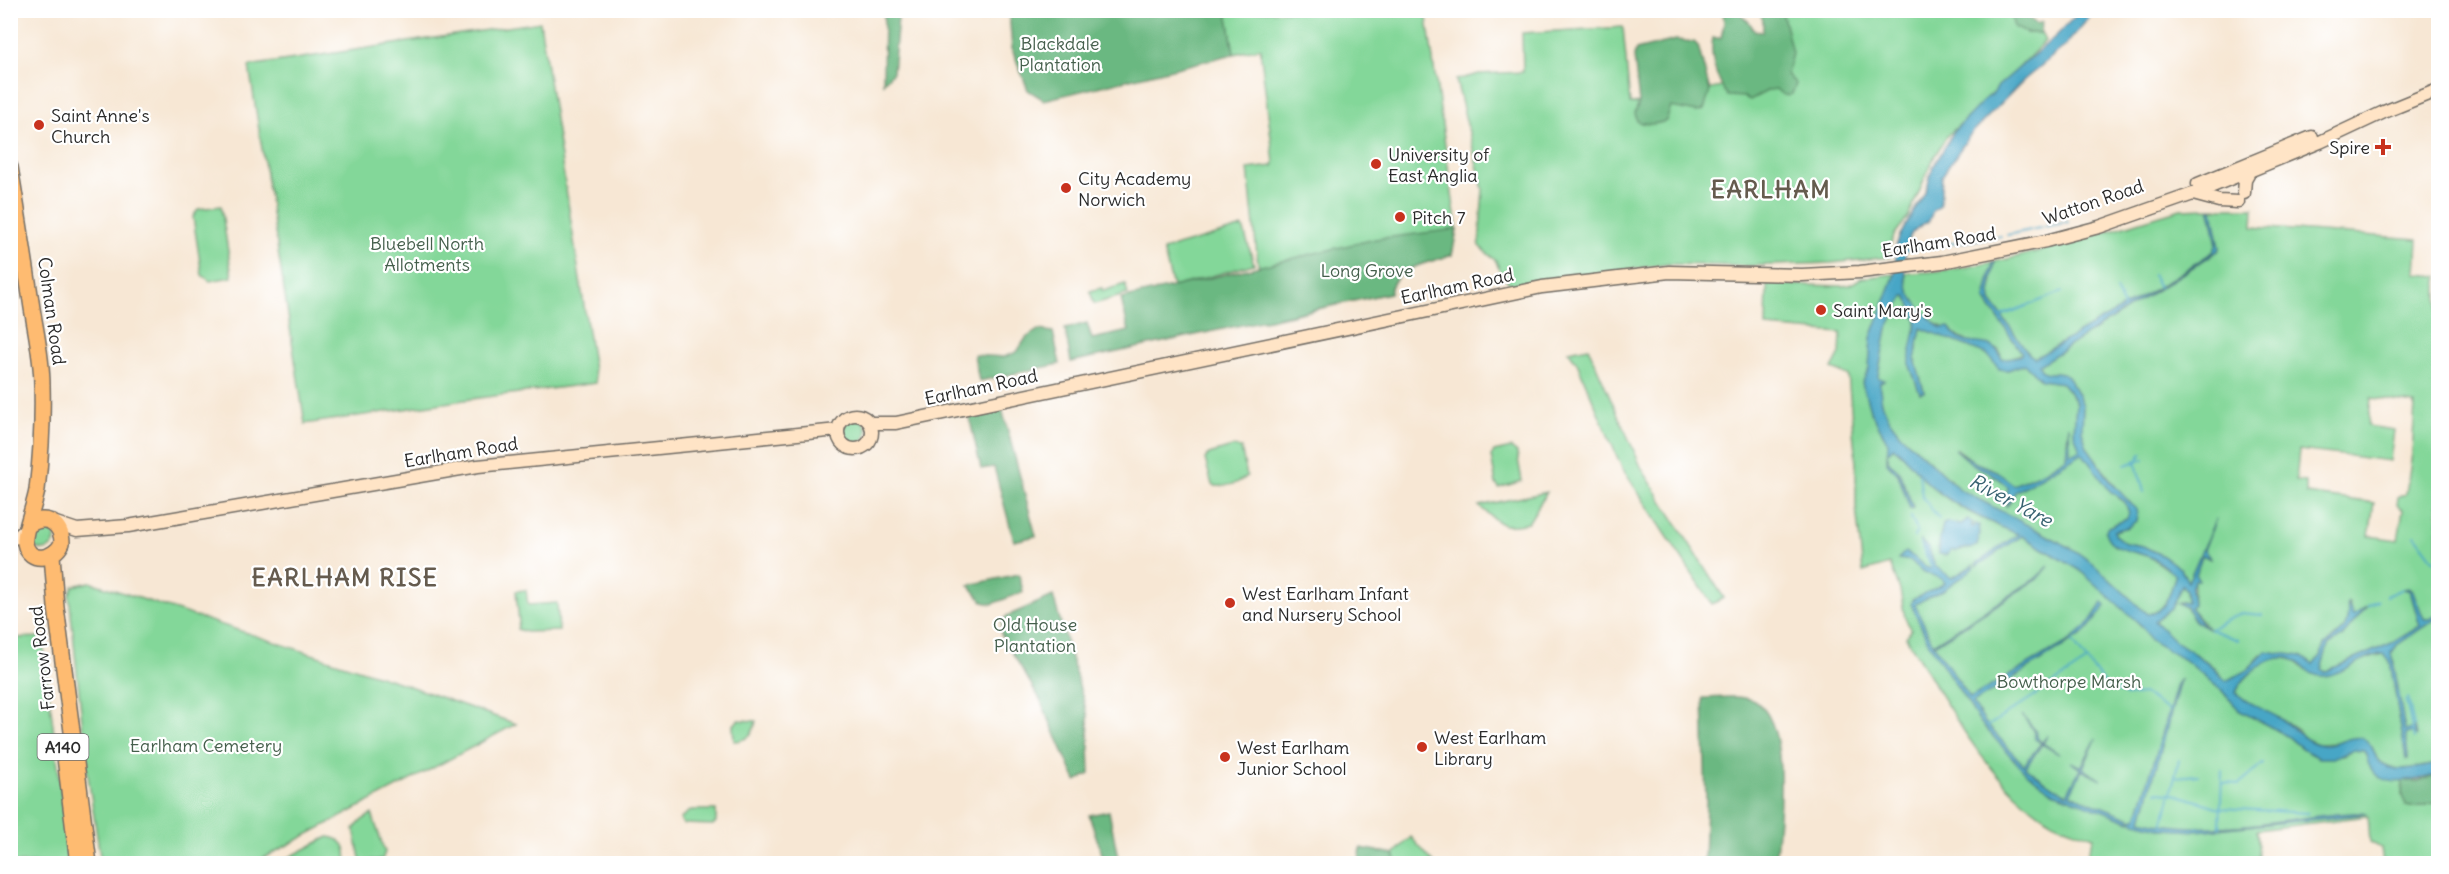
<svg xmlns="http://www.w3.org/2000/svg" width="2449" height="874" font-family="Delius,sans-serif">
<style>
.green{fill:#83d799;stroke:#578162;stroke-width:1.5;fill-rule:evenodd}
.forest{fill:#6ab881;stroke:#4a7256;stroke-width:1.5}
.water{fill:#47a6c6;stroke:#396878;stroke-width:1.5;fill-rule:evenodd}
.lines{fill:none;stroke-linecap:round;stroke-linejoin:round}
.stream{stroke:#47a6c6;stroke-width:2}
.secondary-casing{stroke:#726d66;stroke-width:15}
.trunk-casing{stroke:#726d66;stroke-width:18}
.secondary{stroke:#ffe4c6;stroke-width:12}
.trunk{stroke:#febb71;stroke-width:15}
.poi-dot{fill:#c8321e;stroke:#fff;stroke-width:2}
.labels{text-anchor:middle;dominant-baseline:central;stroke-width:4.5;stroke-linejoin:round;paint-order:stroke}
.shield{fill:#fff;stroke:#6b6b6b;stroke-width:1.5}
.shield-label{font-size:16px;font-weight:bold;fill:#2b2b2b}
.park-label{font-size:18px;fill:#455f4c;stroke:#fff}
.poi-label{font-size:18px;fill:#2b2b2b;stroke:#fff;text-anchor:start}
.street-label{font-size:18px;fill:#2b2b2b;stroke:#fff}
.water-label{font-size:20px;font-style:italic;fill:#386271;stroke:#fff}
.district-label{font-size:24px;font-weight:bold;letter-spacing:1.5px;fill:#655b4e;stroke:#fff}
</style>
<rect width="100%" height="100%" fill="#fff"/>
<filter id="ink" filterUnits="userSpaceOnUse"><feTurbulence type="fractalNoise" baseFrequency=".0167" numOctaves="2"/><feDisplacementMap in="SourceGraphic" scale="12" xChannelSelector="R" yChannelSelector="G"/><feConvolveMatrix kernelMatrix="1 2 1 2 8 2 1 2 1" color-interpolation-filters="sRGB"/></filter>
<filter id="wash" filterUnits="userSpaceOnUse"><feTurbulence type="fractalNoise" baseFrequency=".008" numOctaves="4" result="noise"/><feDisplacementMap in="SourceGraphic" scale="24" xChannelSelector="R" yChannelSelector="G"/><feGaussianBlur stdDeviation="1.35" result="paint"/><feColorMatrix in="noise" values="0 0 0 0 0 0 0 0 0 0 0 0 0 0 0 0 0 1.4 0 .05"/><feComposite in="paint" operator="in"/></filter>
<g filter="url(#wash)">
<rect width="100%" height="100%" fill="#f7e7d4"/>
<path class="green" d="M1227,11H1426L1457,229L1452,255C1431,262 1393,267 1390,293L1264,321L1248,169L1273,166L1274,163L1260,48L1234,54Z
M1771,11H2013L2011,17L2026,33H2041L2045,41L1997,90L1946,137L1934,157L1908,217L1895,234L1889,247L1890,257L1831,263L1744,266L1669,264L1512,286L1501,274L1496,261L1479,246L1483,189L1456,80L1479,74L1523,72L1522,33L1623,27L1630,104L1644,103L1775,76Z
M540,22L596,383L471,399L305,424L249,66Z
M221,206L232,277L210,281L202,275L193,217L198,209Z
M2208,208H2254L2253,227L2418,239L2416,274L2438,276V613L2430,619H2424C2418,609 2417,598 2411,589H2406L2410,590L2420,626L2394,642L2324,672L2321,669L2328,645L2342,637L2363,610L2353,616L2348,601C2350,626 2345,632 2324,645L2321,656L2313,665L2301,656L2261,654L2249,669L2227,682C2220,675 2214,666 2206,661C2192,652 2160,636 2155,620L2171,608L2182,585L2186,590L2187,602H2178C2189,608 2193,620 2206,626L2190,607L2193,604C2191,586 2197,572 2202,555L2210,559L2204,550L2188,582L2181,569L2163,556L2143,546L2125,543L2116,536L2114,531L2128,527L2137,516L2087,447L2082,431L2083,405L2068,376L2063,373H2047L2041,370L2039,365L2218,251L2220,248L2210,210L2217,244L2213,252L2159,287L2035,358L2029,354L1991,301L1990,293L1993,280L1985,299L2023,353L2005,360L2002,359L1999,350C1984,345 1959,343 1951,329C1929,326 1904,296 1906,273C1995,271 2095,234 2181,209ZM2371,398L2415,404L2412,453L2406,494L2398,498L2397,505L2403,510L2398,540L2369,536L2374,503L2306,494V482L2296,481L2299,450L2390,461L2394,430L2368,426Z
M1243,227L1254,264L1173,287L1163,250Z
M1895,274L1871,338L1869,369L1864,382L1870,410L1888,443L1887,458L1890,466L1898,474L1910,508L1913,507L1899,471L1888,461V453L1893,447C1907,457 1917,472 1929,484C1953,507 1987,522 2018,534L2016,537L2019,538L2022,536L2078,569L2129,613L2157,643L2188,662L2223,692L2240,711L2286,735L2304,750L2343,755L2352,750L2364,751L2371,768L2385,779L2403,782L2402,795L2406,805L2416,807L2438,802V863H2383L2381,848L2370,842L2368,816L2257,830L2259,857L2233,863H2084L2094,837C2080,832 2063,828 2051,821C1983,779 1947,703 1906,637L1911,629L1905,618L1900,590L1890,564L1863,572L1856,507V464L1848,375L1832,369L1840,354L1841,333L1766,327L1767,284L1842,286L1850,285L1861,278Z
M1125,284L1128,294L1094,304L1090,291L1102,288L1103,291Z
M1904,296H1907L1917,321L1910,366L1920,393L1924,391L1915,359L1921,328L1987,354L1999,369L2008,370L2025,364L2041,380L2062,383L2069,391L2076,403L2074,433L2081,450L2070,455L2068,430L2066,458L2047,470L2014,485L1996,471L1976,463L1956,448L1976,466L1995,476L2008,487L2005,504L2008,505L2015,492L2082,452L2117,497L2125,502L2129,513L2127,519L2108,527L2114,546L2150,557L2174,574L2175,577C2170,593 2166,613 2147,614L2092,563L2071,548L1961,490L1900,434L1890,421L1882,403L1878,375L1887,329Z
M1588,347L1642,469L1724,598L1712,604L1622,468L1577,363L1568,351Z
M841 431a13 13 0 1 1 26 0a13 13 0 1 1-26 0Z
M1232,447L1241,448L1247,476C1241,483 1221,489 1212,485L1205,459L1209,454Z
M1511,448L1517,453L1522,481L1499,488L1496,484L1491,456L1494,452Z
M1547,492L1528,523C1499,529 1501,524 1479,506Z
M31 538a12 12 0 1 1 24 0a12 12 0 1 1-24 0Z
M90,582L398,682L516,724L254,863H101L87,769L69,595L73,586Z
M526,590L528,605L557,603L559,631L526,632L517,629L519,622L516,591Z
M2438,617V764C2423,766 2395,774 2381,763C2376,759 2374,752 2372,746L2338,743L2318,744L2304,738L2297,730L2277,717L2252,706L2236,693C2243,676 2270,653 2289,659C2296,660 2299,666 2305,669C2311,672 2317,674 2323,676L2370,657L2384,654L2390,662L2406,758L2408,759L2406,734L2414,732L2413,729L2405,731L2392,653L2397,645Z
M42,637L70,863H11V638Z
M738,720L756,721C754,733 747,741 734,741L733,726Z
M691,810H716V822L713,825L683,824L680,819Z
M372,814L385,852L382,860H372L361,863L354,829L362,820Z
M328,837C344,838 348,849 346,863H278Z
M1411,837L1434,863H1397L1394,854Z"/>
<path class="forest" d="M884,11H897L898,18L893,72L883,83Z
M1009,11H1227L1234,54L1044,100L1028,90L1012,49Z
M1723,11H1737L1749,22L1755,31L1762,32C1764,24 1764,16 1757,11H1782L1792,53L1787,74L1796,84L1792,94C1784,97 1782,95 1776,89L1769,90L1750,100L1744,97L1728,96C1717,82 1709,56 1713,38H1721L1724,24Z
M2013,11H2021V13L2037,24L2042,22L2041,33H2026L2014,27L2011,17Z
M1676,40L1694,42L1698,46L1710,91L1704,110L1697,112L1671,107L1666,121C1656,124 1647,126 1637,121L1635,113L1639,103L1634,56L1636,50Z
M1457,229L1452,255C1432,262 1392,267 1390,293L1071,362L1065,329L1087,323L1092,339L1129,331L1121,299L1375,239Z
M1038,330L1053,332L1060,364L979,381L974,355L1004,357L1017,352L1026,338Z
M1002,409L1036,536L1014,541L994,467L981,469L969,416Z
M1019,574L1023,592L992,604L983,602L969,585Z
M1053,596L1088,716L1090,774L1076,781L1040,699L1001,634L1002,621L1007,616Z
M1703,698C1718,698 1740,694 1754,701C1793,721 1778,828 1775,863H1704L1706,802Z
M2438,775V802L2416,807L2405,805L2402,795L2403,781H2418Z
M1109,811L1119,863H1105L1089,815Z
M1361,848L1394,854L1397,863H1359Z"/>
<path class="water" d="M2080,11H2099L2093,13L2065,46L2024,80L1969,136L1942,176L1940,206L1933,211L1929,221C1910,230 1904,240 1905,261C1906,267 1905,274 1906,280C1909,299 1926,316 1941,328L1949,327C1951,330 1952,333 1955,335C1970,351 1992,333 2002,359L2019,356L2022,353L1985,299L1993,262H1995L1990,293L1991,301L2029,354L2035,358L2159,287L2213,252L2217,244L2210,209H2213L2220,248L2218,251L2039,365L2041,370L2047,373H2063L2068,376L2083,405L2082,431L2087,447L2111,482L2136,509L2137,516L2136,521L2128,527L2114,531L2116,536L2125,543L2143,546L2163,556L2181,569L2188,582L2216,518L2204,550L2211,559L2202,555L2196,575L2199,580H2195L2191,588L2193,604L2190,607L2201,622L2210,629L2195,621L2186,607L2177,603L2187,602L2186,590L2182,585L2171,608L2154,621L2176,642L2207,662L2226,681L2249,669L2266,651L2301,656L2313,665L2321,656L2324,645C2345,632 2350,626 2347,601L2353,616L2367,606L2342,637L2328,646L2321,669L2324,672L2394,642L2420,626L2410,591L2402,589L2408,588L2413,591L2424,619H2430L2438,613V617L2397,645L2392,653L2405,730L2413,729L2414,726L2417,737L2414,732L2406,734L2408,759H2406L2390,662L2384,654C2362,655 2344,675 2323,676C2309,677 2303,663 2291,659C2271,652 2243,676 2236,692C2248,705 2264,709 2279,718C2293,727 2307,745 2325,745C2337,746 2349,735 2361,738C2372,741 2373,751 2377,759C2388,776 2422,767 2438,764V775C2417,778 2382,793 2369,765C2367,760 2367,755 2364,751L2352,750L2333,758H2319L2304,750L2286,735L2240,711L2223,692L2188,662L2150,640L2143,627L2078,569L2022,536L1977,566L1976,564L2018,534C1986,521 1954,506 1929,484C1916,472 1907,456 1893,447L1888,453V461L1899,471L1913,508L1910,509L1898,474L1887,463L1888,443L1870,410L1862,383L1869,369L1871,338L1895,274L1896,246L1900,235L1926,191L1933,167L1954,131L1986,98L1993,94L1998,86L2056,36ZM1904,296H1907L1917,321L1910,355V366L1920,393L1924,392L1915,359L1921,328L1987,354L1999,369L2008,370L2025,364L2041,380L2062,383L2069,391L2076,403L2074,433L2080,450L2070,454L2069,425L2066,458L2047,470L2014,485L1996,471L1976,463L1955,449L1972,464L1995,476L2008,487L2006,507L2015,492L2082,453L2110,491L2125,502L2129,513L2127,519L2108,527L2105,532C2111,552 2134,550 2150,557C2159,561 2166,568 2174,574L2175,577C2170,593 2166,614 2147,614L2092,563L2071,548L1961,490L1951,482L1900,434L1890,421L1882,403L1879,383L1884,380L1878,378V375L1887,329Z
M1968,520L1973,523L1971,526L1974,527L1975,524L1979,525L1980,534L1977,546L1955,551L1952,550L1946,555L1939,554L1938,548L1943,524L1948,522L1961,525Z
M1920,540L1929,549L1935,566L1952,578L1973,565L1974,568L1943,590L1915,604L1933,644L2035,579L2049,566L2039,578L1934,645L1970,698L2071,640L2087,626L2103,602L2106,606L2084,634L1973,703L1984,721L2024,765L2041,743L2035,739L2034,731L2022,715L2036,731L2038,739L2042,742L2048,735L2043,743L2059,754L2042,744L2026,767L2049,784L2067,794L2080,769L2071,762L2081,767L2096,739L2083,768L2101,780L2082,770L2070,794L2131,818L2130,821L2053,792L2026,773L1980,722L1929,644L1911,604L1912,600L1945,583L1942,579L1922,571L1911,561L1898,559L1905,552L1914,557L1925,567L1933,569Z
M2180,680L2142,820C2180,830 2218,828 2257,824C2277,822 2355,809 2367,814L2197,831L2164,829L2132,821L2133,818H2137L2178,681Z"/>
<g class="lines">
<path class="stream" d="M2007,235L2068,222
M1902,251L2001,236
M2152,274L2159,287
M2116,290L2124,307
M2001,316L2062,292
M2135,460L2144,492
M2137,461L2142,453
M2125,465L2144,459
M1919,474L1922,496L1939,519
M1911,517L1917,531L1914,537
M2415,535L2438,566
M1920,543L1934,572
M2386,596L2402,589
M2367,606L2378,601
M2210,629L2241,613L2262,615
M2210,629L2238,640
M2073,642L2105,685L2126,696L2144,694L2169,711
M2408,698L2414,726
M2406,701L2414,738
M1988,726L2086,662
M2175,777L2198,775
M2222,783L2239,784L2263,764
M2157,792L2171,793L2220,808L2308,813
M2163,826L2179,760
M2220,827L2222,771"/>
</g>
</g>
<g filter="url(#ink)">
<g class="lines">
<defs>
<path id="secondary" d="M2198,184L2312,137
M2244,193L2245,179L2249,172
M2193,194L2219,201L2238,202
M838 432a17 17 0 1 1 34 0a17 17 0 1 1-34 0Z
M870,423H896L1542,287L1669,272L1802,275L1860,272L1942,262L2046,241L2099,227L2193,194L2320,142L2384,112L2438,90
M53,522L77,530L128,526L478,466L838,430
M10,539L17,537L25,530"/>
<path id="trunk" d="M10,167C18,214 25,261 32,308C36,333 42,359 42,385C43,420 41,456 37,490C35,504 23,534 25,543C29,565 55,559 62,543C62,524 46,513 29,525
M52,555L56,607L89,864
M64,749L78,864"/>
</defs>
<use href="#secondary" class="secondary-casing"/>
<use href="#trunk" class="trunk-casing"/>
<use href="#secondary" class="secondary"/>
<use href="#trunk" class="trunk"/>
</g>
</g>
<g class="poi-dot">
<circle cx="39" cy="125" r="6"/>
<path d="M2380 138h6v6h6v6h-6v6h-6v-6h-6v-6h6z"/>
<circle cx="1376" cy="164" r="6"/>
<circle cx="1066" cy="188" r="6"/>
<circle cx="1400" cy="217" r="6"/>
<circle cx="1821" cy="310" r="6"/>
<circle cx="1230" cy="603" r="6"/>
<circle cx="1422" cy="747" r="6"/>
<circle cx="1225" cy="757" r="6"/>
</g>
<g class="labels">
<rect class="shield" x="37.5" y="734" width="51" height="26" rx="4.5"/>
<g class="shield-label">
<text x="63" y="747">A140</text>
</g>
<g class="park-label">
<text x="1060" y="43">Blackdale<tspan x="1060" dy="21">Plantation</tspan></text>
<text x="427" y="243">Bluebell North<tspan x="427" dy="21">Allotments</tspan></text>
<text x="1367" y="270">Long Grove</text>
<text x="1035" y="624">Old House<tspan x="1035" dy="21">Plantation</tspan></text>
<text x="2069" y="681">Bowthorpe Marsh</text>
<text x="206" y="745">Earlham Cemetery</text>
</g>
<g class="poi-label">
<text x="51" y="115">Saint Anne's<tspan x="51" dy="21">Church</tspan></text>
<text x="2370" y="147" text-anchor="end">Spire</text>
<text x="1388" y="154">University of<tspan x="1388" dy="21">East Anglia</tspan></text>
<text x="1078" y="178">City Academy<tspan x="1078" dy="21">Norwich</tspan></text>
<text x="1412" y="217">Pitch 7</text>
<text x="1833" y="310">Saint Mary's</text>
<text x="1242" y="593">West Earlham Infant<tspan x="1242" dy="21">and Nursery School</tspan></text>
<text x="1434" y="737">West Earlham<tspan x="1434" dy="21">Library</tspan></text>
<text x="1237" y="747">West Earlham<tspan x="1237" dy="21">Junior School</tspan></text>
</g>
<g class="street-label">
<text transform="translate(2093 202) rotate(-19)">Watton Road</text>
<text transform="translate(1939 242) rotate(-9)">Earlham Road</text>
<text transform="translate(1457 286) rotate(-12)">Earlham Road</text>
<text transform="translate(52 311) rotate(82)">Colman Road</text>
<text transform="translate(981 387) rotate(-12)">Earlham Road</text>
<text transform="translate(461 452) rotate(-9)">Earlham Road</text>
<text transform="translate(42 658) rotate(-97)">Farrow Road</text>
</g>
<g class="water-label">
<text transform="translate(2011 500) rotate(28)">River Yare</text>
</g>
<g class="district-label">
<text x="1771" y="189">EARLHAM</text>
<text x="345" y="577">EARLHAM RISE</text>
</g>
</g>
<rect width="2449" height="874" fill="none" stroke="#fff" stroke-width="36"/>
</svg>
